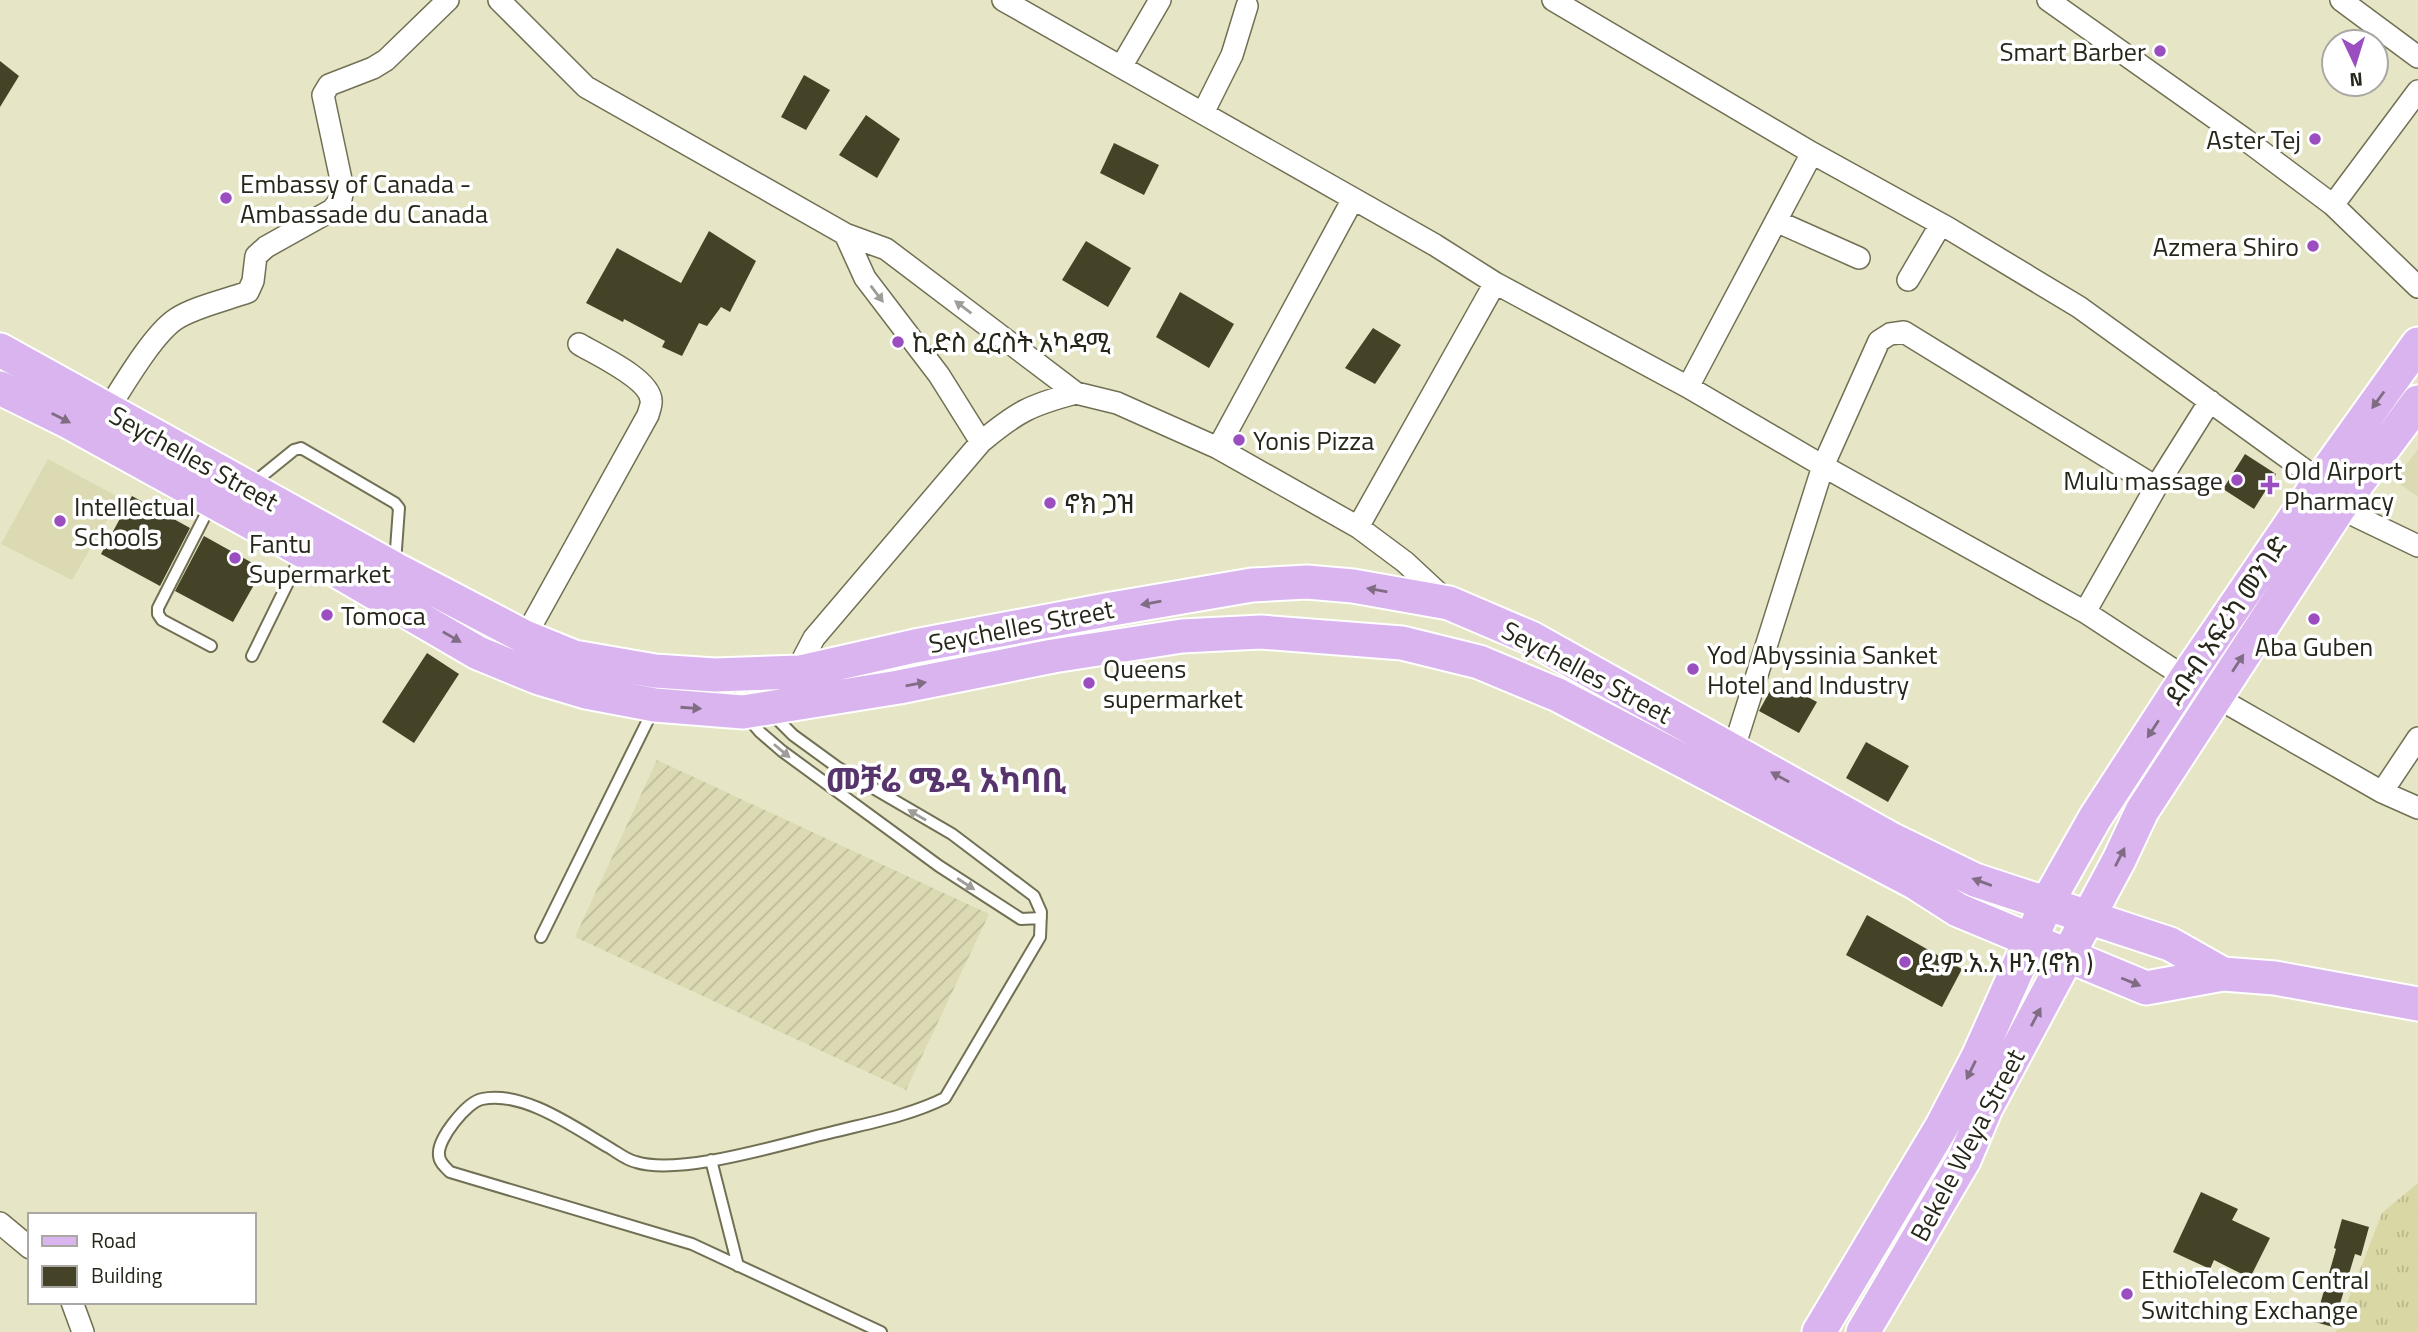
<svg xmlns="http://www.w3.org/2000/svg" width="2418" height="1332" font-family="'Titillium Web','Noto Sans Ethiopic',sans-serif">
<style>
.built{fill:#dcdab3}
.industrial{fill:url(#industrial-furrows)}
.grass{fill:url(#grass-tufts)}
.building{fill:#444328}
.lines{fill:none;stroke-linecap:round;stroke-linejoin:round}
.lane-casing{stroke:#727054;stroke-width:14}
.street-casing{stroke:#727054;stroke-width:24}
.primary-casing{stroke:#fff;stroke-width:37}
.lane{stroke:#fff;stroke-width:10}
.street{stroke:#fff;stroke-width:21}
.primary{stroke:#dab4ef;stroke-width:33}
.oneway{fill:#9e9d98}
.oneway2{fill:#806d84}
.poi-dot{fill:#9a4ec0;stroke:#fff;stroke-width:2.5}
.labels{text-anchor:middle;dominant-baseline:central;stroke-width:7;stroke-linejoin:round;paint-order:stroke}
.poi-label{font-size:26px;fill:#27261a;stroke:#fff;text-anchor:start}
.street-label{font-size:26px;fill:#27261a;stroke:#fff}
.district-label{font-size:33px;font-weight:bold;fill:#58346c;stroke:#fff}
</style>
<defs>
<pattern id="industrial-furrows" width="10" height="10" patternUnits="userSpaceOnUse" patternTransform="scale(1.75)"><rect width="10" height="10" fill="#dcdab3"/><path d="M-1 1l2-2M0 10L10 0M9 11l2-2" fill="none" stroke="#bdbb99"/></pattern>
<pattern id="grass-tufts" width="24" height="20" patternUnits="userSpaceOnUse" patternTransform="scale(1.75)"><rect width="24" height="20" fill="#d9d7a3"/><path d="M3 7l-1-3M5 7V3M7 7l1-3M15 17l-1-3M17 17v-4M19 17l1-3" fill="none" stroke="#bab88c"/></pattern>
</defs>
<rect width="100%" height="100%" fill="#e6e5c5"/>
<path class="built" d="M2418,449V497L2394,480Z
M48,459L120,498L72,580L1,544Z"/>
<path class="industrial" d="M657,760L989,914L906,1090L575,937Z"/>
<path class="grass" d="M2418,1183V1332H2336L2382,1213Z"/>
<path class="building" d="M0,61L19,76L0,107Z
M804,75L830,90L806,130L781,117Z
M866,115L900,139L877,178L839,155Z
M1114,143L1159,165L1144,195L1100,173Z
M709,231L756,261L730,312L721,307L707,326L699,323L682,356L662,347L665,341L624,319L623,322L586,303L617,248L681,283Z
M1086,241L1131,268L1108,307L1062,280Z
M1180,292L1234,324L1209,368L1156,337Z
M1373,328L1401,345L1375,384L1345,368Z
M2245,454L2276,474L2254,509L2223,489Z
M132,496L190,528L160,586L101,554Z
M204,536L263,569L233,622L175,591Z
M427,653L459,674L414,743L382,722Z
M1776,680L1817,702L1799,733L1759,711Z
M1866,742L1909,766L1888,802L1846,778Z
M1867,915L1962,969L1942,1007L1846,955Z
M2201,1192L2238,1209L2232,1220L2270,1238L2250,1278L2214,1260L2210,1269L2173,1252Z
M2342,1219L2369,1227L2361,1256L2355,1254L2333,1327L2315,1322L2336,1249L2334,1248Z"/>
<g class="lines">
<defs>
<path id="lane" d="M252,484L294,450L301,448L395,503L399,508L395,563
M211,504L158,608V614L162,620L211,646
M252,656L302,554
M762,676L766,708L793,735L837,767L952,834L1034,896L1041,912L1040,937L945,1098C909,1116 868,1123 829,1133C782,1144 680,1176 636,1162C626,1160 617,1152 608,1147C574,1127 522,1090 482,1099C467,1102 437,1139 439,1155C439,1162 445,1167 450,1172L692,1244L881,1332
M740,677L743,712L760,732L782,751L939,866L1021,919L1041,918
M541,937L654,708
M711,1160L738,1266"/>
<path id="street" d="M499,0L586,87L845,234L886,249L1076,393L1117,403L1218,448L1358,527L1405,562L1447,601
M1003,0L1435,245L1495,283L1688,387L1823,466L2085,612L2186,678
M1553,0L1812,153L1948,228L2079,307L2320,481
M2048,0L2246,140L2333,205L2418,287
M2341,0L2418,57
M1121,67L1160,0
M1203,113L1232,55L1247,6
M2333,205L2418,91
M1776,221L1859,258
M845,234L865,278L939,375L981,442
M1908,280L1941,224
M1688,387L1812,153
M107,411C123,386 153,334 176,319C194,307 226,300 248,292L253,281L256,256L266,247L332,210L341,199L343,189L323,95L329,85L373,68L386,60L448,0
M1218,448L1353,199
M2339,508L2418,546
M1358,527L1495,283
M2085,612L2156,487L2210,401
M525,637L648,415C649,411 652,404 651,400C649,378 597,355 579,344
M799,680L804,657L814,638L981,442C1017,412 1030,405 1076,393
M2216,697L2382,792L2418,808
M1733,751L1823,466L1879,341L1890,334L1904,332L2156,487
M2382,792L2418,738
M0,1223L30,1248
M72,1302L83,1332"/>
<path id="primary" d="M0,350L395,569L525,637L574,657L655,671L715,675L800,672L915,646L1106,610L1252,585L1307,582L1353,586L1449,603L1531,638L1889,838L1975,880L2170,944L2223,974
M0,388L69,422L303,551L478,653L539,678L586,692L655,705L743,712L899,687L1053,656L1182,636L1261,632L1402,643L1479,662L1558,695L1916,883L1958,910L2146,988L2223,974L2275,978L2418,1004
M1819,1332L1942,1126L1978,1057L2047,903L2095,818L2186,678L2320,481L2418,344
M1863,1332L1964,1160L1986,1108L2119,860L2142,811L2339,508L2418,402"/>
</defs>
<use href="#lane" class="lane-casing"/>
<use href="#street" class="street-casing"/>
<use href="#primary" class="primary-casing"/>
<use href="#lane" class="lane"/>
<use href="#street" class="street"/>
<use href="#primary" class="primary"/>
</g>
<defs><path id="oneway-solid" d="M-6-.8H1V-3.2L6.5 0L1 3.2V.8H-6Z" transform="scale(1.75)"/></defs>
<g class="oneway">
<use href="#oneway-solid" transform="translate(877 294) rotate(53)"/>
<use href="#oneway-solid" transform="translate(963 307) rotate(-143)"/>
<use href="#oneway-solid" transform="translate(782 751) rotate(40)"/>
<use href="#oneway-solid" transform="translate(917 815) rotate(-150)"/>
<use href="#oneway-solid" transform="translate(966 884) rotate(33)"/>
</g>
<g class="oneway2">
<use href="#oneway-solid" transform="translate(2378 400) rotate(126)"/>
<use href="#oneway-solid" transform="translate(61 418) rotate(27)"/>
<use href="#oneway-solid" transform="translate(1377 590) rotate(-170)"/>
<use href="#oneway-solid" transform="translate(1151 603) rotate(170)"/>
<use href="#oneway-solid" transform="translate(452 637) rotate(30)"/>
<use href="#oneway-solid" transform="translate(2238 663) rotate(-57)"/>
<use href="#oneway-solid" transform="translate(916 684) rotate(-10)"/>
<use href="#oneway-solid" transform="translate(691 708) rotate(4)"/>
<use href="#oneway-solid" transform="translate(2153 729) rotate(123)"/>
<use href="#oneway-solid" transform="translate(1780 777) rotate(-151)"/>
<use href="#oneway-solid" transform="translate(2120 857) rotate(-63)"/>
<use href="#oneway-solid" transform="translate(1982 882) rotate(-160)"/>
<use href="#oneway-solid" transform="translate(2131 982) rotate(22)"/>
<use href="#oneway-solid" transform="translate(2036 1017) rotate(-62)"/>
<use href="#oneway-solid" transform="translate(1971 1070) rotate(116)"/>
</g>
<g class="poi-dot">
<circle cx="2160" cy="51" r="7"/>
<circle cx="2315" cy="139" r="7"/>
<circle cx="226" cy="198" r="7"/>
<circle cx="2313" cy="246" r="7"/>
<circle cx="898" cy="342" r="7"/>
<circle cx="1239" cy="440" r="7"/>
<circle cx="2237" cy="480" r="7"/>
<path d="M2266.5 474.5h7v7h7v7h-7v7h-7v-7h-7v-7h7z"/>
<circle cx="1050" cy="503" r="7"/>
<circle cx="60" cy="521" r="7"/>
<circle cx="235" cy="558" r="7"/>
<circle cx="327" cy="615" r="7"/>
<circle cx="2314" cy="619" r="7"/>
<circle cx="1693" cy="669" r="7"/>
<circle cx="1089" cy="683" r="7"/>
<circle cx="1905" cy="962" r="7"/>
<circle cx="2127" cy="1294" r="7"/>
</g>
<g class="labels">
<g class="poi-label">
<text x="2146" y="51" text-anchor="end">Smart Barber</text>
<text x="2301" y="139" text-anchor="end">Aster Tej</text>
<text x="240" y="183">Embassy of Canada -<tspan x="240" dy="30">Ambassade du Canada</tspan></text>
<text x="2299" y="246" text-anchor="end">Azmera Shiro</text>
<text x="912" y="342">ኪድስ ፈርስት አካዳሚ</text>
<text x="1253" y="440">Yonis Pizza</text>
<text x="2284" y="470">Old Airport<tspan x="2284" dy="30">Pharmacy</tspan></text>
<text x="2223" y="480" text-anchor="end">Mulu massage</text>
<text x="1064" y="503">ኖክ ጋዝ</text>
<text x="74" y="506">Intellectual<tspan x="74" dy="30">Schools</tspan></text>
<text x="249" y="543">Fantu<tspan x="249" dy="30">Supermarket</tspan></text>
<text x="341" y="615">Tomoca</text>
<text x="2314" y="646" text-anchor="middle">Aba Guben</text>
<text x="1707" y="654">Yod Abyssinia Sanket<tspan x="1707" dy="30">Hotel and Industry</tspan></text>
<text x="1103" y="668">Queens<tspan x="1103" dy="30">supermarket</tspan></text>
<text x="1919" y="962">ደ.ም.አ.አ ዞን.(ኖክ )</text>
<text x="2141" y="1279">EthioTelecom Central<tspan x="2141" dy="30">Switching Exchange</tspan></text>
</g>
<g class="street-label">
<text transform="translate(194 458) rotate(29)">Seychelles Street</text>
<text transform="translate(2226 620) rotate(-56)">ደቡብ አፍሪካ መንገድ</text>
<text transform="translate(1021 626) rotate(-11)">Seychelles Street</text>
<text transform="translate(1587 672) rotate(28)">Seychelles Street</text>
<text transform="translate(1967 1145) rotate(-62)">Bekele Weya Street</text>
</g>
<g class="district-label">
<text x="946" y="780">መቻሬ ሜዳ አካባቢ</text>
</g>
</g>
<rect x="28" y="1213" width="228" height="91" fill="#ffffff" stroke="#a9a8a3" stroke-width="2"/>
<rect x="42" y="1236" width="35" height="10" fill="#dab4ef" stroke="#a9a8a3" stroke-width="2"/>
<text x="91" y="1248" font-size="21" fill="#27261a">Road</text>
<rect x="42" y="1266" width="35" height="21" fill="#444328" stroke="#a9a8a3" stroke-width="2"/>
<text x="91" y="1283" font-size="21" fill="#27261a">Building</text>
<g transform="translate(2355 63) rotate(176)"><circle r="33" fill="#ffffff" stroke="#a9a8a3" stroke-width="2"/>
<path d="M0-5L12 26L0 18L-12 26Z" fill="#9a4ec0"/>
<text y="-10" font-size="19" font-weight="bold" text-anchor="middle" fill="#27261a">N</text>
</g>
</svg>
